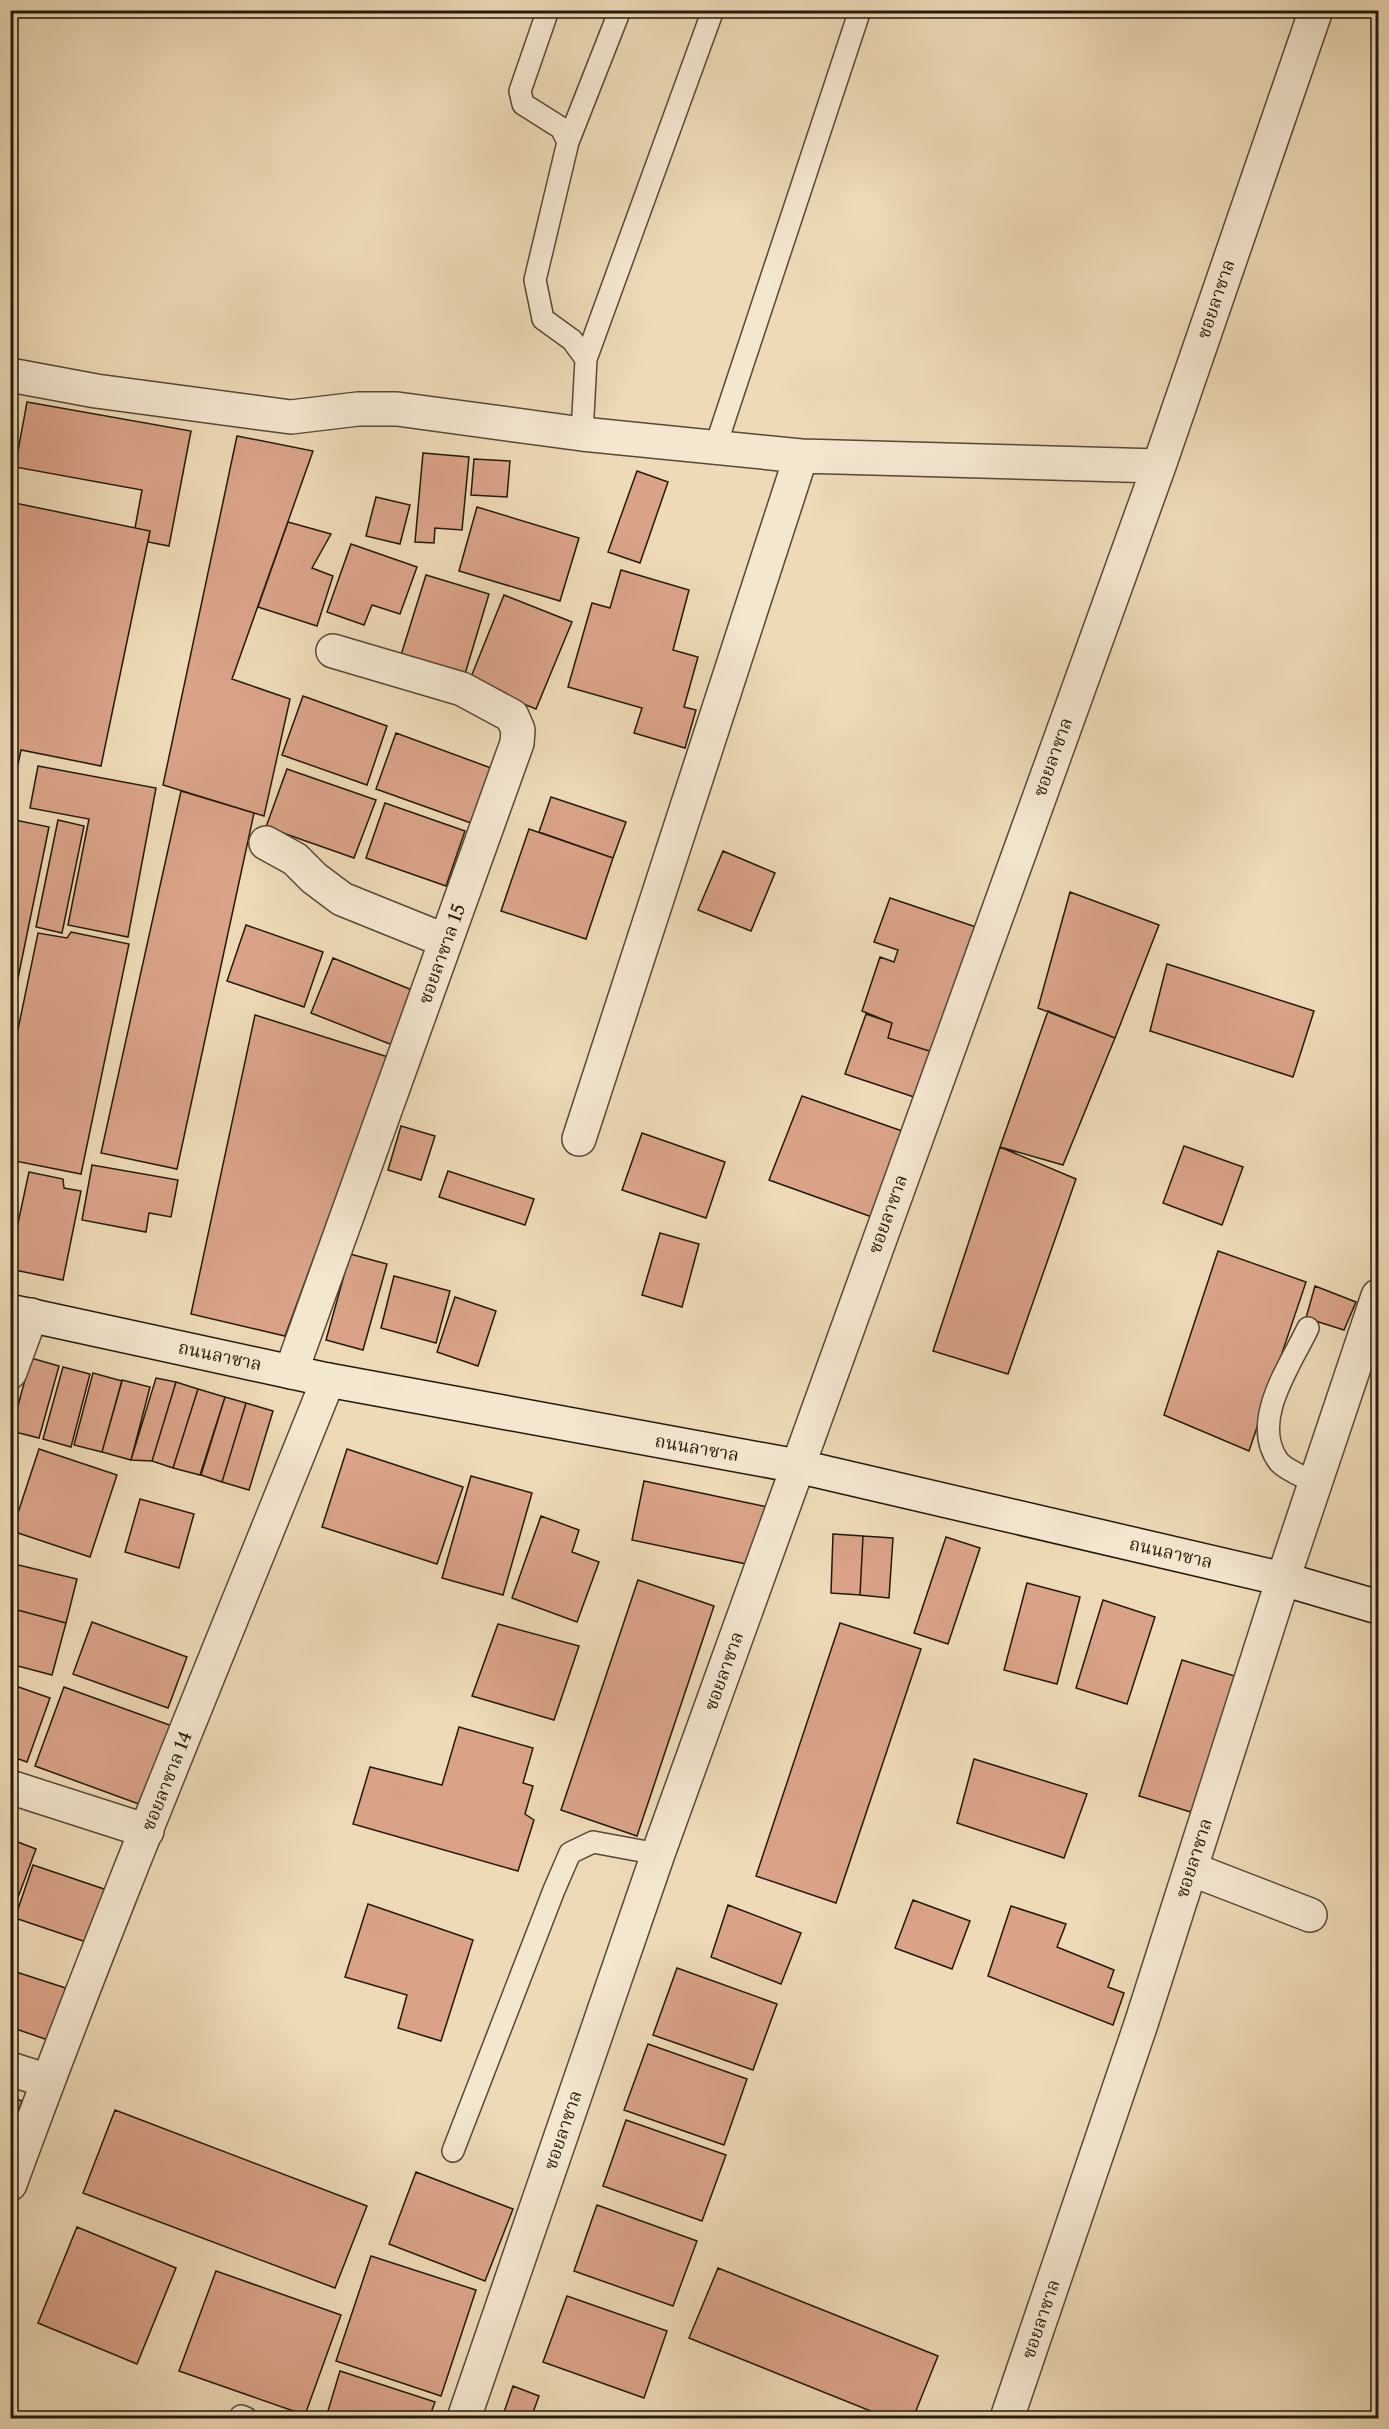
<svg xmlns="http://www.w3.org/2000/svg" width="1389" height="2429" font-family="'Libre Caslon Text','Noto Serif Thai',serif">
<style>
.building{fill:#daa388;stroke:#24190a;stroke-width:1.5}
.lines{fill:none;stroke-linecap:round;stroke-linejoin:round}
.lane-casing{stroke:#564935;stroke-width:24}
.street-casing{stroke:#564935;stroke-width:36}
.secondary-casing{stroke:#24190a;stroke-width:36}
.lane{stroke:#f4e7d0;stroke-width:21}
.street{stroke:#f4e7d0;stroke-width:33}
.secondary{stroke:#f4e7d0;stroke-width:33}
.labels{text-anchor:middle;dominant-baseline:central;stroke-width:4.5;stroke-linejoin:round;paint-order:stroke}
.street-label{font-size:18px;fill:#24190a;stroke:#f4e7d0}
</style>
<rect width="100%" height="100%" fill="#eedab7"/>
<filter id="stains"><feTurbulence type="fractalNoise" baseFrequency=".00333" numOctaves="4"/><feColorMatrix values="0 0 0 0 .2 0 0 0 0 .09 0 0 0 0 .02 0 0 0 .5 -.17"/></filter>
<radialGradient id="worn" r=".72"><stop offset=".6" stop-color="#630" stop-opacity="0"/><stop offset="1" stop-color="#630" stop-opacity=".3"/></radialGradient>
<path class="building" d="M27,402L191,431L169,546L148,542L150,531L135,528L142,490L15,467Z
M237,436L313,451L232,679L290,699L264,816L163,785Z
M423,453L469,457L462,530L435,528L434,543L415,542Z
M474,459L510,461L507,497L471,495Z
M637,471L668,482L640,563L608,552Z
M376,497L410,505L400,544L366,536Z
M10,502L150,531L101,766L21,750L10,803Z
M477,507L579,538L560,601L459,571Z
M288,522L331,534L312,568L333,576L317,626L258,607Z
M351,544L417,567L400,614L372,605L364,625L327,612Z
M621,570L689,590L673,650L698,657L684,707L696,710L685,748L634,733L642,708L568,687L592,603L610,608Z
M426,575L489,594L465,674L401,655Z
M504,595L572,622L536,709L469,682Z
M303,696L387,726L367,785L282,755Z
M396,733L491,768L471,823L376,789Z
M38,766L156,788L128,937L68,925L89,819L30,808Z
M287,769L376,800L354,858L266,827Z
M181,791L254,813L177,1169L101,1153Z
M551,797L626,822L613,858L539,832Z
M385,803L465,831L446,886L366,858Z
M10,819L49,827L10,1017Z
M58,820L84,826L62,933L36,927Z
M529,829L613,858L586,939L501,911Z
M723,851L775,873L751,931L698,910Z
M1070,892L1159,925L1115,1038L1038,1008Z
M890,898L982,929L939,1054L888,1038L892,1023L862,1011L880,957L894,962L898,950L874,942Z
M246,925L323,952L304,1007L227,981Z
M71,932L129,944L81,1174L10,1160V1068L38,933L67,938Z
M333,958L417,992L395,1046L311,1013Z
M1167,964L1314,1011L1293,1077L1150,1031Z
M1048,1011L1115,1038L1063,1165L1000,1147Z
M866,1014L892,1023L888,1038L939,1054L923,1100L845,1074Z
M255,1015L388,1057L285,1336L191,1314Z
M802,1096L905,1132L872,1217L769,1180Z
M401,1126L435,1136L421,1180L388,1170Z
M642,1133L725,1162L706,1218L622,1190Z
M1184,1146L1243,1167L1222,1225L1163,1203Z
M1000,1147L1076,1179L1008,1374L933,1351Z
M92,1165L178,1180L171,1217L149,1213L146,1232L82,1220Z
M448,1171L534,1199L525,1225L439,1197Z
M29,1172L63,1179L64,1188L81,1191L63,1280L10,1269V1260Z
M660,1233L699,1244L682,1307L642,1295Z
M1218,1251L1306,1282L1249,1451L1164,1415Z
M350,1254L387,1264L363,1350L326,1340Z
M394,1276L450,1291L436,1343L381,1328Z
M1315,1286L1356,1302L1344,1330L1306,1318Z
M455,1297L496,1311L478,1366L437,1352Z
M31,1358L59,1366L39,1438L11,1431Z
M63,1367L90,1374L71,1447L43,1439Z
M93,1373L122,1381L102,1452L74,1445Z
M156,1378L176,1382L152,1461L131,1460Z
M122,1380L150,1387L131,1460L102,1452Z
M176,1382L198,1389L173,1468L152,1461Z
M198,1389L225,1397L200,1475L173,1468Z
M225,1397L246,1403L222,1482L201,1475Z
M246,1403L273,1411L249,1490L222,1482Z
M39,1449L117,1475L90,1557L12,1531Z
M347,1449L463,1487L437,1564L322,1527Z
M471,1476L532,1493L503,1595L442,1578Z
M644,1481L768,1507L756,1566L632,1540Z
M140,1499L194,1514L179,1568L125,1552Z
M541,1516L579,1530L572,1552L599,1562L577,1622L512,1598Z
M833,1534L863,1536L860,1595L831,1593Z
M863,1536L893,1538L889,1598L860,1595Z
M946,1537L980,1548L948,1644L914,1633Z
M10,1563L77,1579L66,1623L10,1608Z
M638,1580L714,1606L637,1836L561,1810Z
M1027,1583L1080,1597L1057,1684L1004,1670Z
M1103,1600L1155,1617L1127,1704L1076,1688Z
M10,1608L66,1623L52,1675L10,1664Z
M92,1622L187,1657L168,1708L73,1674Z
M840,1623L921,1649L836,1903L756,1876Z
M498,1624L579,1646L554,1720L472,1696Z
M1182,1660L1238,1677L1194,1813L1139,1796Z
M10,1684L50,1698L27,1762L10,1756Z
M64,1687L175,1727L147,1807L35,1766Z
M459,1727L533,1748L523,1783L533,1786L525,1814L534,1820L518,1871L353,1824L370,1767L442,1785Z
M974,1759L1087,1794L1064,1858L957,1823Z
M10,1839L36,1849L11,1916H10Z
M33,1865L113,1892L95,1945L15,1918Z
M913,1900L970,1921L952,1969L895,1948Z
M368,1904L473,1940L441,2041L398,2028L407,1995L345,1977Z
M728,1905L801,1933L781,1984L711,1957Z
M1011,1906L1066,1924L1057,1947L1114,1970L1108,1987L1124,1993L1113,2025L988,1976Z
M677,1968L777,2004L753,2070L653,2035Z
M10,1970L75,1991L57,2043L10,2027Z
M648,2044L747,2079L724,2145L624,2110Z
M10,2097L22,2101L10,2135Z
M115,2110L367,2206L335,2288L83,2193Z
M626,2120L726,2155L702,2221L603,2186Z
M416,2172L513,2209L485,2281L389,2244Z
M597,2205L697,2241L673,2306L574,2271Z
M77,2227L176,2268L137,2364L38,2323Z
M371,2256L476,2290L441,2396L336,2361Z
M718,2268L938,2356L913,2418H888L689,2338Z
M216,2271L341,2315L305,2415L179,2371Z
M567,2296L667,2331L644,2398L543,2362Z
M340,2371L435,2402L429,2418H355L328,2411Z
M513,2386L539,2396L531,2418H502Z"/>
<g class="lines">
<defs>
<path id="lane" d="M548,10L520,91L523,104L561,128L568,142
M586,359L713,10
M582,434L586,359L572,340L543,319L535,280L568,142L620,10
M715,448L860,10
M1308,1328C1290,1366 1249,1422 1279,1462C1287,1471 1305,1477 1315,1483
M453,2151L554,1890L570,1853L593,1842L658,1854
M241,2416L246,2418"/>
<path id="street" d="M10,375L96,391L291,417L358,409H397L582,434L801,456L1159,466
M266,843L295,859L314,878L342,899L446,941
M579,1139L801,456
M10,1372L31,1315
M291,1372L517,743L518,730L512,716L462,689L333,651
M10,1787L147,1831
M1191,1869L1310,1915
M10,2069L48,2081
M10,2184C109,1913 221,1647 328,1380
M464,2418L658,1854L1159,466L1316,10
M1007,2418L1141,2024L1283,1579L1378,1296"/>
<path id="secondary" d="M10,1311L328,1380L797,1466L1283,1579L1378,1607"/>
</defs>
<use href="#lane" class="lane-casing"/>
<use href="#street" class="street-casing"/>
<use href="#secondary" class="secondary-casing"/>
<use href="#lane" class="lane"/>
<use href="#street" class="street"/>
<use href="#secondary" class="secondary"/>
</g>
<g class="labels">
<g class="street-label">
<text transform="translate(1216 299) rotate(-71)">ซอยลาซาล</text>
<text transform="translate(1053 757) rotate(-70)">ซอยลาซาล</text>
<text transform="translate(442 954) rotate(-70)">ซอยลาซาล 15</text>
<text transform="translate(888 1214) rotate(-70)">ซอยลาซาล</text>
<text transform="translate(220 1356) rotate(12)">ถนนลาซาล</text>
<text transform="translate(697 1448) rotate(10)">ถนนลาซาล</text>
<text transform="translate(1171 1553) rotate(13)">ถนนลาซาล</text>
<text transform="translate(724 1671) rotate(-70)">ซอยลาซาล</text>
<text transform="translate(167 1781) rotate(-68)">ซอยลาซาล 14</text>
<text transform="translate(1194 1858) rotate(-72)">ซอยลาซาล</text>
<text transform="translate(563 2130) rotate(-71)">ซอยลาซาล</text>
<text transform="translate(1041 2319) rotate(-71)">ซอยลาซาล</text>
</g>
</g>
<rect width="1389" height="2429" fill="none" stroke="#eedab7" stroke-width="36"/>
<rect x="12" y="12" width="1365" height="2405" fill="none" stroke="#24190a" stroke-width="3"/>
<rect x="18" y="18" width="1353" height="2393" fill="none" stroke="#24190a" stroke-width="1.5"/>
<rect width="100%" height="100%" filter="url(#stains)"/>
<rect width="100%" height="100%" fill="url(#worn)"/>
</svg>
